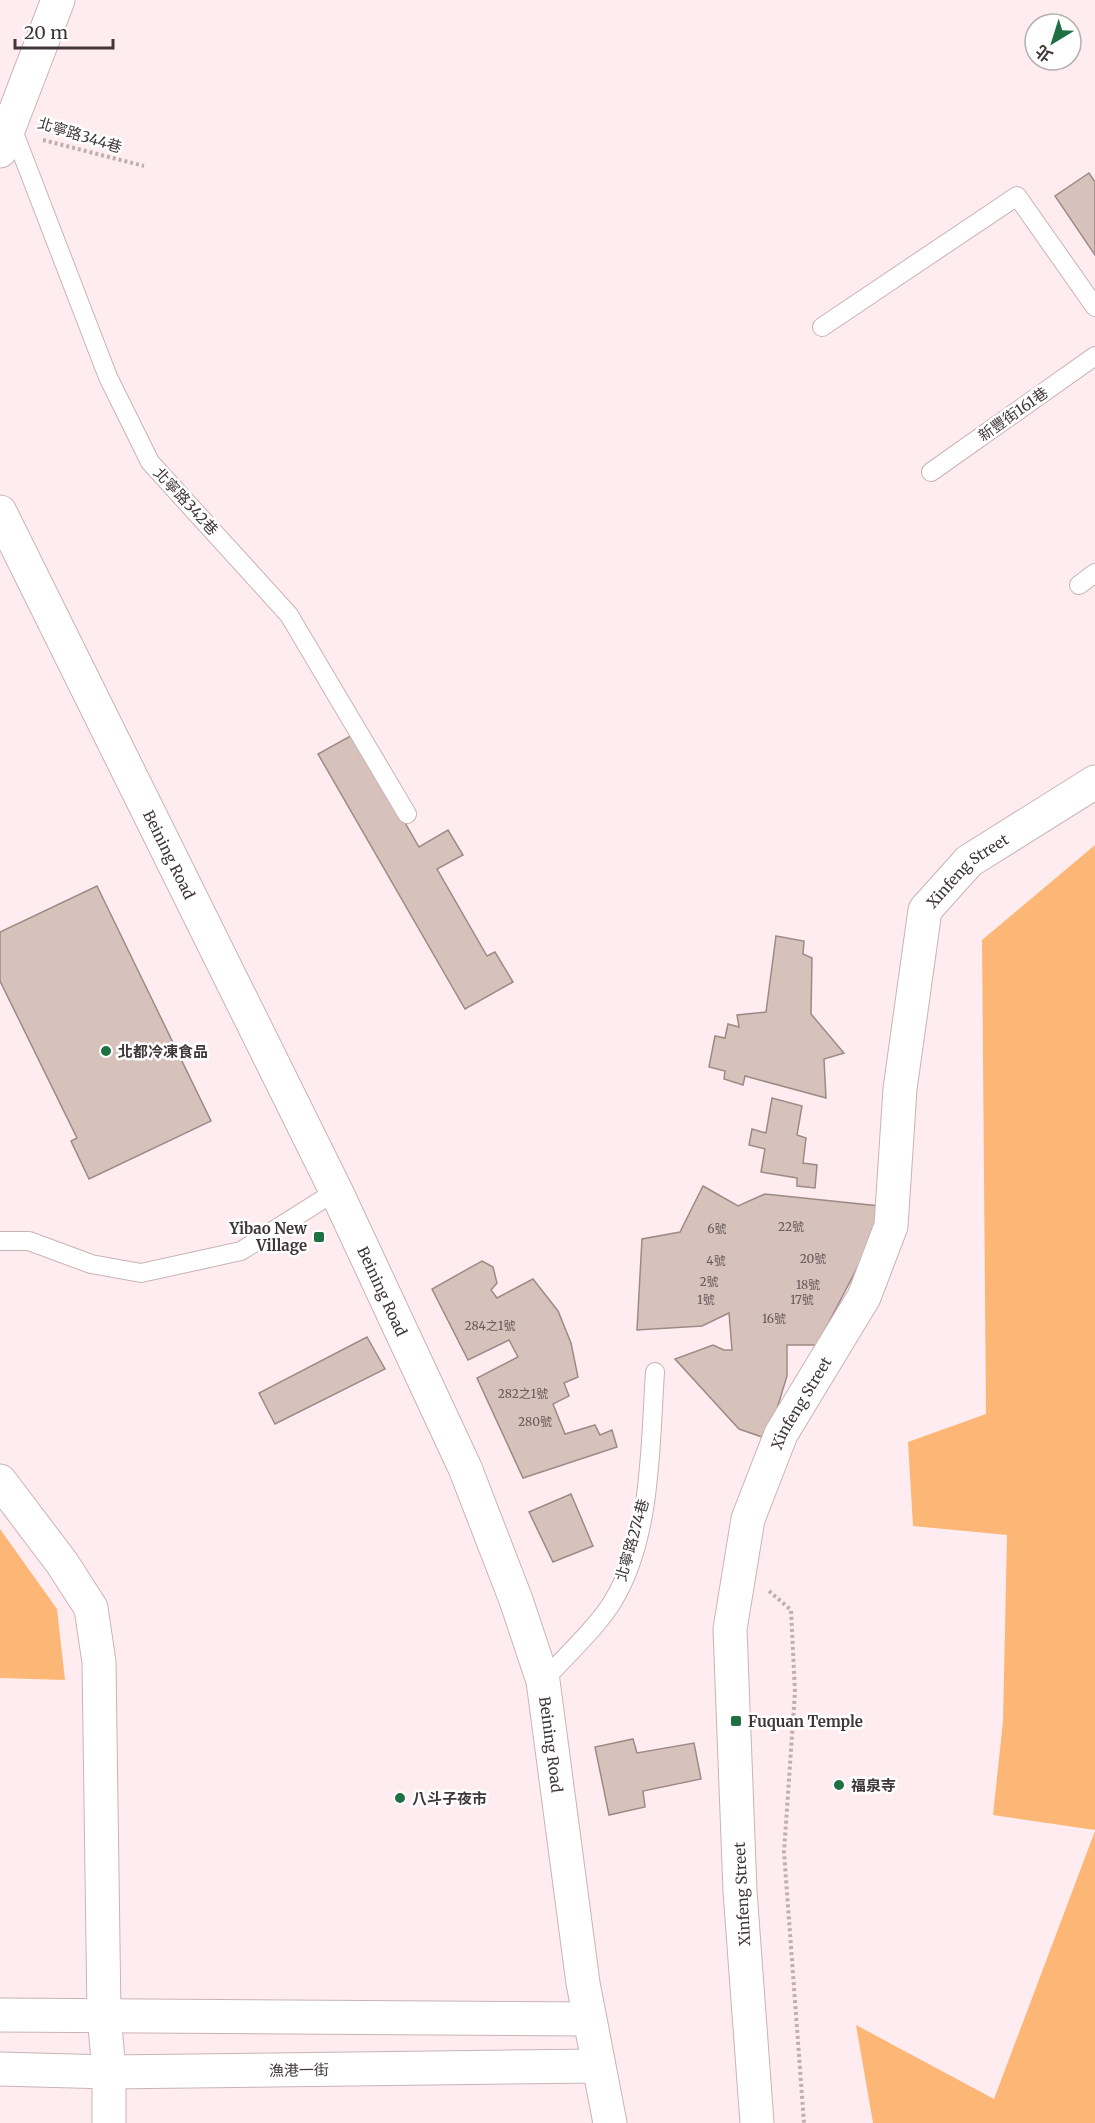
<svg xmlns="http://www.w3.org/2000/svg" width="1095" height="2123" font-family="Merriweather,'Noto Sans TC',serif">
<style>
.green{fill:#fcb776}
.building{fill:#d7c1bb;stroke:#9e8a85;stroke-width:1.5}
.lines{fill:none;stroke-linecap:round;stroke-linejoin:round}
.service-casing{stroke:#c9b3b7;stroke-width:20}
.minor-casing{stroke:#c9b3b7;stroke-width:35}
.primary-casing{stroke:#c9b3b7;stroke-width:35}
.path{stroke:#bfafb2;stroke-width:4;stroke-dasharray:3 3;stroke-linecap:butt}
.service{stroke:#fff;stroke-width:18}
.minor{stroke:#fff;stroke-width:33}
.primary{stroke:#fff;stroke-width:33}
.poi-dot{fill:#1d7143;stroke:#fff;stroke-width:2}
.labels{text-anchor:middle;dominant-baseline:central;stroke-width:5;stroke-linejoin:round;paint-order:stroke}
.number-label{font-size:12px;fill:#665a5a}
.street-label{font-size:15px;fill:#403739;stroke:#fff}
.poi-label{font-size:15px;font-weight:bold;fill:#403739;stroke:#fff;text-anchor:start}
</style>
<rect width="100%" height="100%" fill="#ffecf0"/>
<path class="green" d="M1095,845V1830L993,1815L1003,1721L1007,1535L913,1526L908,1442L986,1414L982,940Z
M0,1529L57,1609L65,1680L0,1678Z
M1095,1831V2123H873L856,2025L994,2099Z"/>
<path class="building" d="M1089,173L1095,182V255L1055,196Z
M354,734L419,847L448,830L463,855L437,869L487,956L495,952L513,982L465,1009L318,754Z
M97,886L211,1121L89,1179L71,1141L77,1138L0,981V932Z
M776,936L804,941L803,954L812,958L811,1014L844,1053L824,1059L826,1098L745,1076L743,1085L724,1079L725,1071L709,1067L715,1036L725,1038L728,1024L739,1027L737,1015L766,1012Z
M772,1098L802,1106L797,1135L806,1138L803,1163L817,1165L815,1188L797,1186V1178L761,1172L765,1149L749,1145L752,1129L766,1133Z
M703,1186L738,1206L765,1194L889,1207L817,1345H787V1376L776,1412L765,1438L739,1429L675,1359L713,1345L724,1350H732L729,1313L702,1326L637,1330L642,1239L680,1232Z
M482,1261L493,1267L497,1283L491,1290L497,1298L533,1279L558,1311L571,1343L578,1377L564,1383L569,1396L553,1404L565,1434L595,1425L600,1435L612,1430L617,1447L523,1478L477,1378L518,1357L509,1340L468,1360L432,1289Z
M367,1337L385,1369L275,1424L259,1393Z
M571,1494L593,1546L553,1562L529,1512Z
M633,1739L637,1753L694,1743L701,1779L643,1791L645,1807L609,1815L595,1747Z"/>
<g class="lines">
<defs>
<path id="service" d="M11,125L108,377L150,462L289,615L407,814
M822,327L1017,196L1095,307
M931,472L1095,356
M1079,585L1095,573
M0,1241H29L91,1264L141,1273L241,1251L336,1191
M543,1681C563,1659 599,1625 613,1601C652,1537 650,1445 655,1372"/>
<g id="minor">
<path d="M0,1481L62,1563L91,1608L99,1662L104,2014L109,2072V2123"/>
<path d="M0,2015L589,2019"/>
<path d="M0,2069L109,2072L598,2066"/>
<path id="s1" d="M757,2123L740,1891L730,1629L748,1519L781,1434L864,1297L891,1226L900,1089L925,910L969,861L1095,782"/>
</g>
<g id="primary">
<path d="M0,151L58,0"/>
<path id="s2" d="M0,512L336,1191L465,1468L516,1600L543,1681L583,1983L610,2123"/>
</g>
</defs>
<use href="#service" class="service-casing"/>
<use href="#minor" class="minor-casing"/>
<use href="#primary" class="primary-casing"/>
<path class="path" d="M43,140L144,166
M769,1591L791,1610L795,1692L784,1852L804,2123"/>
<use href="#service" class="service"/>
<use href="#minor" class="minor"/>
<use href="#primary" class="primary"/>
</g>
<g class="poi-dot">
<circle cx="106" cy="1051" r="6"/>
<rect x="313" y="1231" width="12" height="12" rx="3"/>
<rect x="730" y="1715" width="12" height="12" rx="3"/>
<circle cx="839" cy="1785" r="6"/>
<circle cx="400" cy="1798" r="6"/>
</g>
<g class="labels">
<g class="number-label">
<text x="791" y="1226">22號</text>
<text x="717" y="1228">6號</text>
<text x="813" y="1258">20號</text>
<text x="716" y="1260">4號</text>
<text x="709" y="1281">2號</text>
<text x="808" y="1284">18號</text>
<text x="706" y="1299">1號</text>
<text x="802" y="1299">17號</text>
<text x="774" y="1318">16號</text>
<text x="490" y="1325">284之1號</text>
<text x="523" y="1393">282之1號</text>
<text x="535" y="1421">280號</text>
</g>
<g class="street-label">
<text transform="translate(80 135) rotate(17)">北寧路344巷</text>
<text transform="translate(1013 414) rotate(-35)">新豐街161巷</text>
<text transform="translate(186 501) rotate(47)">北寧路342巷</text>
<text stroke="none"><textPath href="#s2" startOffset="382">Beining Road</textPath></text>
<text stroke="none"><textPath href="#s1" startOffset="1310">Xinfeng Street</textPath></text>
<text stroke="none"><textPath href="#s2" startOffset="868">Beining Road</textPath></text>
<text stroke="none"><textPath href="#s1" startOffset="734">Xinfeng Street</textPath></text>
<text transform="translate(632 1540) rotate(-74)">北寧路274巷</text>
<text stroke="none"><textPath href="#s2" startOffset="1354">Beining Road</textPath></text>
<text transform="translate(742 1894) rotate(-93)">Xinfeng Street</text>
<text transform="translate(299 2070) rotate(-1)">漁港一街</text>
</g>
<g class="poi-label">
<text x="118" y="1051">北都冷凍食品</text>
<text x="307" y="1228" text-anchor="end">Yibao New<tspan x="307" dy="17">Village</tspan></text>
<text x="748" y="1721">Fuquan Temple</text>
<text x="851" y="1785">福泉寺</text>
<text x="412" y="1798">八斗子夜市</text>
</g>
</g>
<g transform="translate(1053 42) rotate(218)"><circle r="28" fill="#ffffff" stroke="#b3afb0" stroke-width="1.5"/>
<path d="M0-4.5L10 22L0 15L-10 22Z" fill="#1d7143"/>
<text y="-9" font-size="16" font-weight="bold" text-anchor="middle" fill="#403739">北</text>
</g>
<path d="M15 39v9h98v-9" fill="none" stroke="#403739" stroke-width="3"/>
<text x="24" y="39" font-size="18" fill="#403739" stroke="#ffffff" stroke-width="4.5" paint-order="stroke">20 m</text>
</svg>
